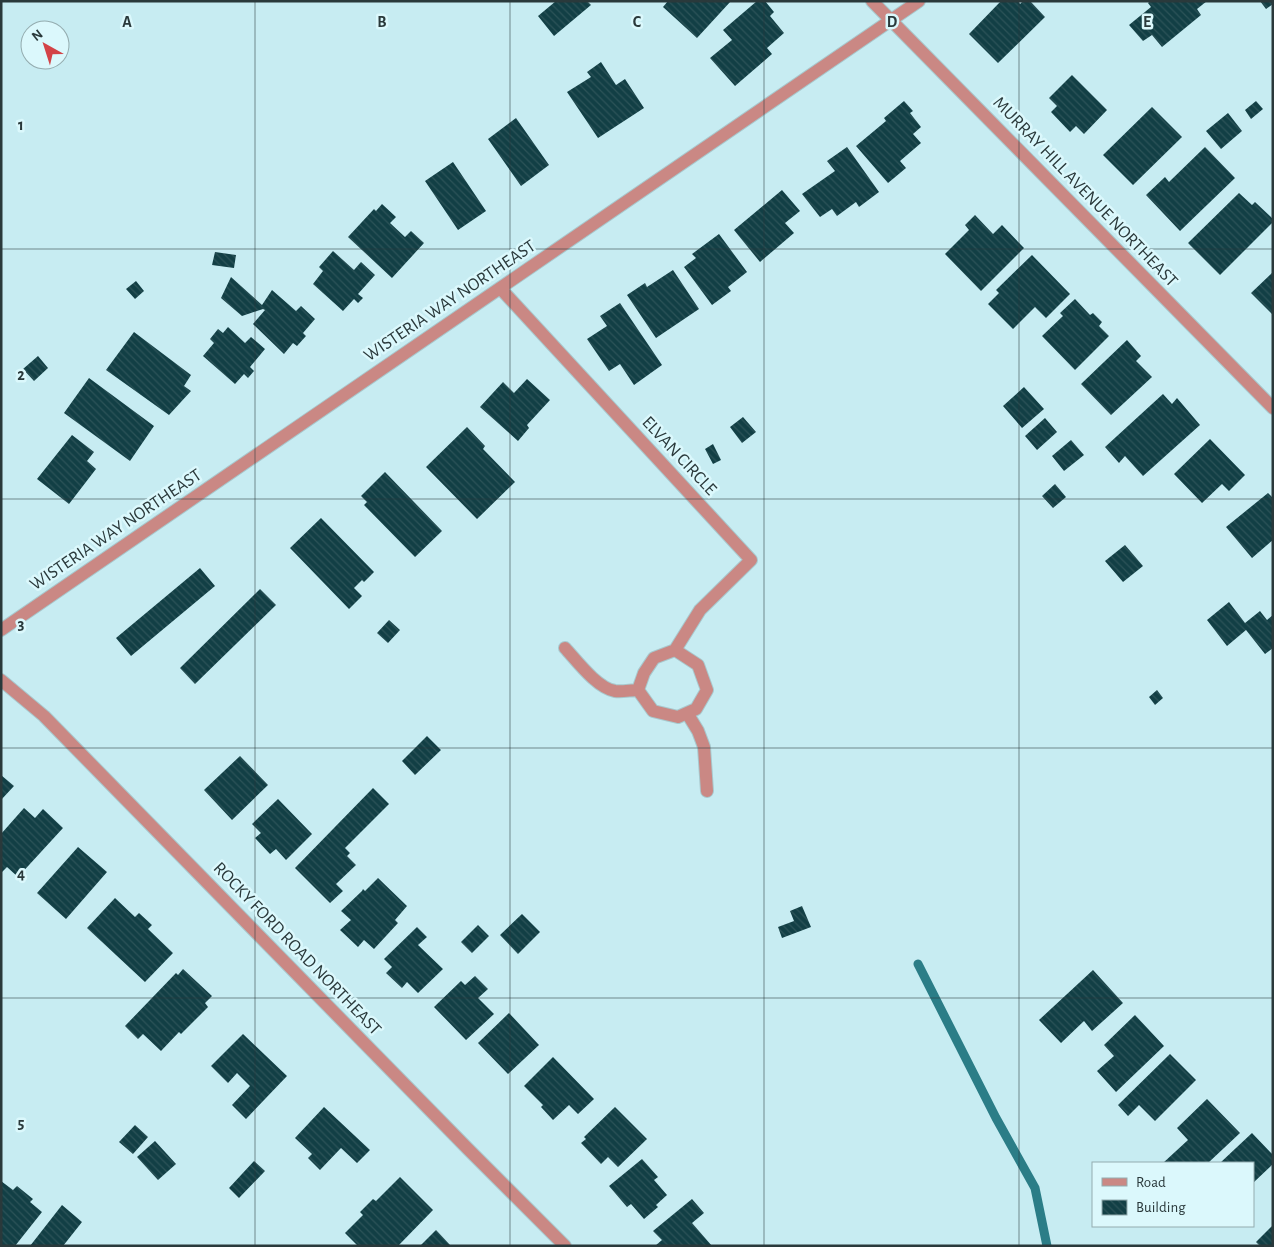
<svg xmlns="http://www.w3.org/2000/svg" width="1274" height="1247" font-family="'Alegreya Sans',sans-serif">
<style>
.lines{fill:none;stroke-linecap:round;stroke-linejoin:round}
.stream{stroke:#2b7d87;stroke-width:9}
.building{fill:url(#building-back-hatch)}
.minor-casing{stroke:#a8c8cd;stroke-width:14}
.minor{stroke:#ca8884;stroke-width:12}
.grid{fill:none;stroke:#2a393b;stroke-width:1;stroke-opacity:0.55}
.labels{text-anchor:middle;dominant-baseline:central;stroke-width:5;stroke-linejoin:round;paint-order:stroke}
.street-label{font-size:18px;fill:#2a393b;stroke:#dbf8fc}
.grid-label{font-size:16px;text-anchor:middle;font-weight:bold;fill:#2a393b;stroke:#dbf8fc;stroke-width:5;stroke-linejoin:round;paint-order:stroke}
</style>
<defs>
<pattern id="building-back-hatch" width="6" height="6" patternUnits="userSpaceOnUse" patternTransform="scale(1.25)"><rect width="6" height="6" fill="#123f45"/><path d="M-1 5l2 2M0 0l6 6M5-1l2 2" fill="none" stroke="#2c5358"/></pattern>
</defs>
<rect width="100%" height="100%" fill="#c7ecf2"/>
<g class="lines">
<path class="stream" d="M918,964L996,1118L1035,1188L1047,1246"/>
</g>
<path class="building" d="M556,1H587L591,5L554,36L538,16Z
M668,1H731L697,38L663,7Z
M757,1H765L774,12L770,16L784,33L767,48L772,54L735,86L710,58L732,40L723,30Z
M1001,1H1018L1020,4L1023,1H1030L1045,17L998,63L969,34Z
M1150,1H1207L1197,9L1201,15L1162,47L1152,35L1143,41L1129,25L1151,7L1148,3Z
M1260,1H1273V4L1266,9Z
M601,62L616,85L625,79L644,108L598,138L567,92L591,77L587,72Z
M1072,75L1107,110L1084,134L1076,126L1070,132L1051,112L1057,106L1049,98Z
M904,101L913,111L910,113L921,127L913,134L921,143L900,161L906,168L888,183L856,146L886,121L884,118Z
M1256,101L1263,109L1251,119L1245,110Z
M1152,107L1182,137L1133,185L1103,155Z
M1228,113L1242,131L1221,149L1206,131Z
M516,118L549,165L521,186L488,139Z
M847,147L879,192L859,207L856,202L837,216L832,209L820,217L802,194L835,171L827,161Z
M1205,147L1235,178L1180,231L1146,195L1165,177L1169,182Z
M453,162L486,211L458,230L425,181Z
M782,190L800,211L785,223L794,233L760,262L734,230Z
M1239,193L1252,205L1255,202L1273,219V222L1220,275L1188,243Z
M382,204L396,217L390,223L405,237L411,231L424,243L392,278L348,237L374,209L376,211Z
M975,215L993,234L1002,225L1024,248L981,291L945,254L969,230L965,225Z
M719,234L747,272L728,287L731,291L712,305L684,267L696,258L692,254Z
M333,251L354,270L361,262L375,275L358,294L363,298L358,303L354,299L343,311L313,284L323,271L319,267Z
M215,252L236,255L234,268L212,265Z
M1032,255L1070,294L1046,318L1035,307L1013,329L988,304L999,293L996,290Z
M673,270L699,309L656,338L627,295L645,283L647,287Z
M1273,272V315L1251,293Z
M231,277L262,305L272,290L296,311L301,306L315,319L303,333L306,336L297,346L293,343L284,354L253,324L265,310L263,309L242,316L221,298Z
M136,281L144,291L135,299L126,289Z
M1075,299L1090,315L1093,313L1102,322L1099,326L1109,336L1075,370L1042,336L1063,316L1060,313Z
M620,303L662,365L634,385L620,364L609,371L587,339L607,326L600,316Z
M228,327L245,343L251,337L265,349L250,367L254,371L248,378L244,374L235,384L203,356L214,343L210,339L218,329L223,333Z
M134,332L191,375L184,386L191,391L169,415L106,370Z
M1127,340L1141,356L1136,361L1152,377L1111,415L1081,384Z
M38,356L48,368L34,381L23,369Z
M89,378L154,426L130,461L64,413Z
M527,379L550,400L527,425L529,428L518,441L480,407L503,382L514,393Z
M1024,387L1044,409L1022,428L1003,406Z
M1163,394L1172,404L1177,398L1200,425L1143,476L1125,456L1119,463L1105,447Z
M743,417L756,432L742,443L730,427Z
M1045,418L1057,432L1037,450L1025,436Z
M467,427L485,446L483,449L515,482L477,519L426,467Z
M72,435L94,452L87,461L96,469L69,504L37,479Z
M1210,439L1245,475L1229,491L1222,484L1202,503L1174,474Z
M1071,440L1084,455L1064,471L1052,456Z
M713,444L721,460L713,464L705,449Z
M385,472L442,531L415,557L364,505L367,502L361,496Z
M1055,484L1066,497L1053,508L1042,496Z
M1268,493L1273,498V540L1252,558L1226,527Z
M321,518L374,572L364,582L362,580L354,588L362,596L349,609L290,548Z
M1125,545L1143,566L1123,582L1105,561Z
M200,568L215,586L131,656L116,638Z
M260,589L276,605L195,684L180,668Z
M1229,602L1245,623L1260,611L1267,620L1273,615V648L1265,654L1246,630L1227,646L1207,620Z
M389,620L400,630L388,643L377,633Z
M1157,690L1163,698L1155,705L1149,697Z
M427,736L441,750L415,775L402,761Z
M240,756L268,785L232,820L204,790Z
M1,775L14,786L1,800Z
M373,788L389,804L345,848L350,853L347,856L356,865L336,884L343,891L330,903L295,868Z
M278,799L312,834L286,860L276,849L270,854L255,838L261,833L252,824Z
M24,808L35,818L43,809L63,828L18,877L7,867L1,873V834Z
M78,847L107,872L66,919L37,893Z
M378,878L407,906L395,920L398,923L374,949L364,940L358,947L340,930L351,920L341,911L362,891L363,889L365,891Z
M115,898L135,917L139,913L152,925L148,929L173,953L145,982L87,928Z
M802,906L811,927L782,938L778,927L794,921L790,911Z
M522,914L540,932L518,954L500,935Z
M478,925L489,936L472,953L461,942Z
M417,927L427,937L418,945L443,969L418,993L407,982L402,988L386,973L392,967L384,959Z
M183,969L212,996L205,1003L208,1007L181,1034L179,1032L161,1051L143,1034L138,1039L125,1026L176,973L178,975Z
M1093,970L1123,1003L1092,1031L1084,1021L1061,1043L1039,1020Z
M475,976L488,989L478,998L494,1014L466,1040L434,1007L461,981L465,985Z
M509,1013L539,1045L508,1074L478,1043Z
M1135,1015L1164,1046L1116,1092L1097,1071L1114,1056L1104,1045Z
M243,1034L287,1076L246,1119L232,1105L250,1086L237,1073L228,1083L211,1066Z
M1170,1054L1196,1080L1155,1121L1139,1105L1128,1116L1118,1105Z
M553,1057L594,1099L578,1114L569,1105L553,1120L541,1107L543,1105L524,1086Z
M1207,1099L1240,1133L1208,1163H1163L1188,1140L1177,1128Z
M324,1107L370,1150L357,1163L341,1148L320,1170L308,1158L312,1154L295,1138Z
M615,1107L647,1139L618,1167L608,1157L601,1164L581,1143L586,1139L584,1137Z
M135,1125L148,1137L133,1154L119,1142Z
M1252,1133L1273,1155V1164L1253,1183V1163H1220Z
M155,1141L176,1164L158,1180L137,1157Z
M642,1159L658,1177L654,1180L667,1195L656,1205L658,1207L644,1219L631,1204L627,1207L609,1186Z
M254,1161L265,1171L239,1198L229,1188Z
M400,1177L433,1210L398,1246H358L345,1233L363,1215L360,1212L373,1199L376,1201Z
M1,1181L13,1190L17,1186L33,1199L30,1202L42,1212L15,1246H1Z
M692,1199L704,1213L692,1223L712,1246H655L662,1240L653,1231Z
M62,1205L82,1222L63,1246H30Z
M1273,1225V1246H1260L1256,1242Z
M436,1230L451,1246H420Z"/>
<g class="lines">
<defs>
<path id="minor" d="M872,1L1273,408
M500,288L751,560L700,610L675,650L654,658L644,673L638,690L653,711L678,717L696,709L707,690L698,665L675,650
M1,630L919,1
M565,648C577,661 597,688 615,691C622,692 631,690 638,690
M1,680L44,716L467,1148L565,1246
M687,713L698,731L704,747L707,791"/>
</defs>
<use href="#minor" class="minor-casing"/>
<use href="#minor" class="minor"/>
</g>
<path class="grid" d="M255,1V1246M510,1V1246M764,1V1246M1019,1V1246M1,249H1273M1,499H1273M1,748H1273M1,998H1273"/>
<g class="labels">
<g class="street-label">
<text transform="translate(1085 192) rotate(46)">MURRAY HILL AVENUE NORTHEAST</text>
<text transform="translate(450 301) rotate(-34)">WISTERIA WAY NORTHEAST</text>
<text transform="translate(679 456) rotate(47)">ELVAN CIRCLE</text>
<text transform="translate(116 530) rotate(-34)">WISTERIA WAY NORTHEAST</text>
<text transform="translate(297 949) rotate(46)">ROCKY FORD ROAD NORTHEAST</text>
</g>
</g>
<g class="grid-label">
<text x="127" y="27">A</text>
<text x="382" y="27">B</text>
<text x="637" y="27">C</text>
<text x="892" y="27">D</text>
<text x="1147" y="27">E</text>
<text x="21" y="130">1</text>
<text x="21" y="380">2</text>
<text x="21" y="629">3</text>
<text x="21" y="879">4</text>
<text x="21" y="1128">5</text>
</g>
<rect width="1274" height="1247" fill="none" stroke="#2a393b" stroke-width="5"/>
<rect x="1092" y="1162" width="162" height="65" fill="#dbf8fc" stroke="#94acaf"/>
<rect x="1102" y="1178" width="25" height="8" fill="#ca8884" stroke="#94acaf"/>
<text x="1136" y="1187" font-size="15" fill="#2a393b">Road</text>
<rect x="1102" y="1200" width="25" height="15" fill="url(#building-back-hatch)" stroke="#94acaf"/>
<text x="1136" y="1212" font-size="15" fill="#2a393b">Building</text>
<g transform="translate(45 45) rotate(321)"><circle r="24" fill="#dbf8fc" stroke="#94acaf"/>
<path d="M0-4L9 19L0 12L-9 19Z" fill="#d34347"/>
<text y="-8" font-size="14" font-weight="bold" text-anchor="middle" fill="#2a393b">N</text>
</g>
</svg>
